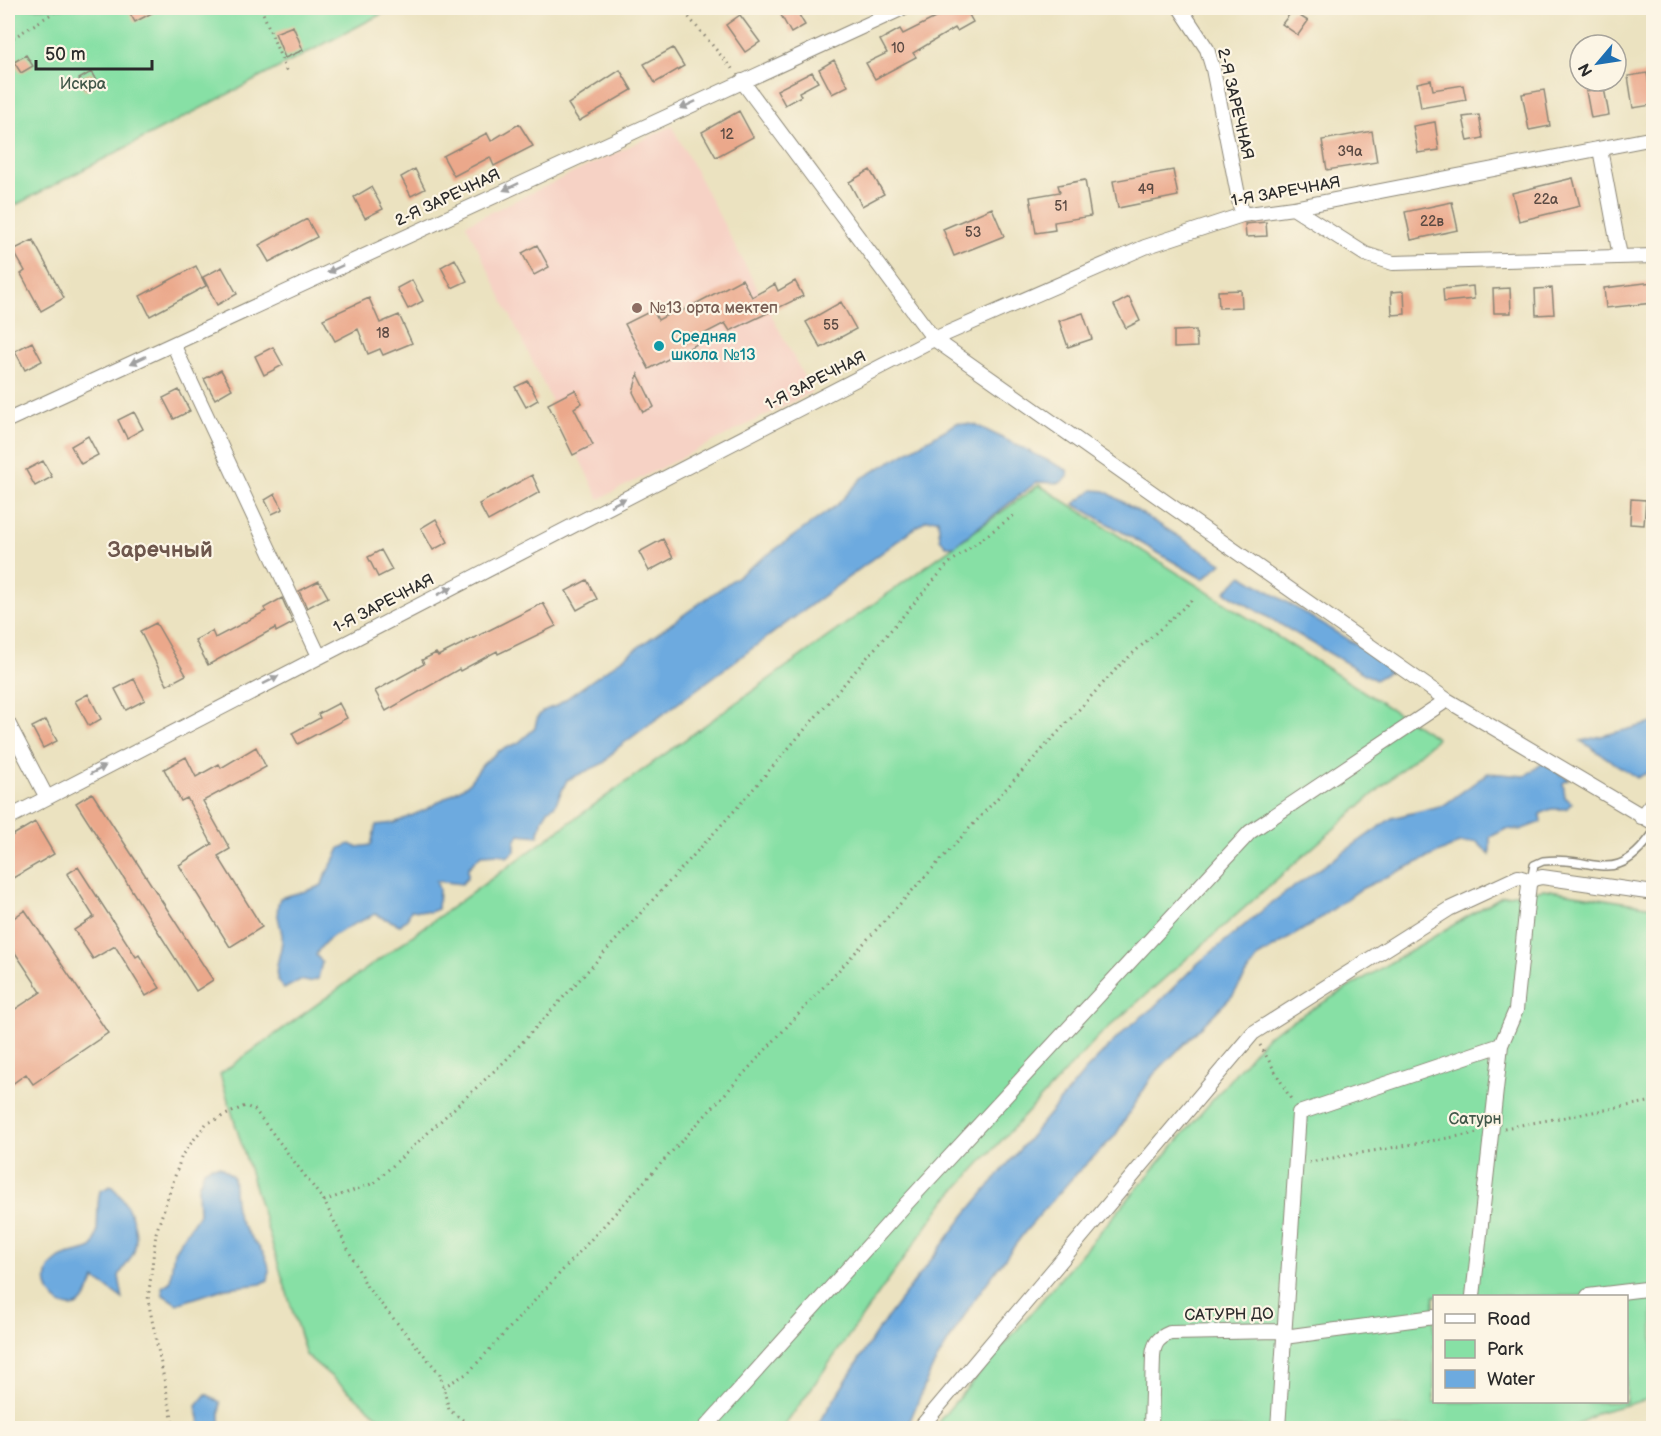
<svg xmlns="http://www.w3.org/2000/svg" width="1661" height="1436" font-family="'Balsamiq Sans',sans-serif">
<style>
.built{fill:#f6d2c5}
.green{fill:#87e0a5;stroke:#598668;stroke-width:1.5;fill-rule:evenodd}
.water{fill:#6daadf;stroke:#4c6a85;stroke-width:1.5}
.building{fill:#eba88b}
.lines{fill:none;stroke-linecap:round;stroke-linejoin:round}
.lane-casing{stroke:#8b8676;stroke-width:10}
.street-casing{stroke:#8b8676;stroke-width:16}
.path{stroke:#8b8676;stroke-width:3;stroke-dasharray:1.5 4.5;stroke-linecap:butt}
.lane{stroke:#fff;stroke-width:7}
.street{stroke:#fff;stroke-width:14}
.oneway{fill:#a0a0a0}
.education-dot{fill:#8d6e63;stroke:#fcf5e5;stroke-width:2}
.culture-dot{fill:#0f9aa8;stroke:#fcf5e5;stroke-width:2}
.labels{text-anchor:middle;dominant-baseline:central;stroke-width:4.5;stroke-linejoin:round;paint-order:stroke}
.number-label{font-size:14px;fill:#5b4a43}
.park-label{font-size:16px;fill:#42584a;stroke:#fcf5e5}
.street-label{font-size:16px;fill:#2b2b2b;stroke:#fcf5e5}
.education-label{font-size:16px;fill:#785e54;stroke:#fcf5e5;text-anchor:start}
.culture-label{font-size:16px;fill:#0d838f;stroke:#fcf5e5;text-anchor:start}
.district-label{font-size:22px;font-weight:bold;fill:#6e574d;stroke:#fcf5e5}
</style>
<rect width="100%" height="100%" fill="#fcf5e5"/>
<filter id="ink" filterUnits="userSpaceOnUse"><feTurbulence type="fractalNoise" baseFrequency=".0167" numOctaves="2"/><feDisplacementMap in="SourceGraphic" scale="12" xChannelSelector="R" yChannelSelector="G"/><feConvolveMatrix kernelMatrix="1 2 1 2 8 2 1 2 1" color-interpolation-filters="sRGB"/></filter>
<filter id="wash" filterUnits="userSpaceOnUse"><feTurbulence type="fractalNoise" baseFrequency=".008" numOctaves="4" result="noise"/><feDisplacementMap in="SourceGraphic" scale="24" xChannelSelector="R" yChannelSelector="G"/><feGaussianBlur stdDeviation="1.35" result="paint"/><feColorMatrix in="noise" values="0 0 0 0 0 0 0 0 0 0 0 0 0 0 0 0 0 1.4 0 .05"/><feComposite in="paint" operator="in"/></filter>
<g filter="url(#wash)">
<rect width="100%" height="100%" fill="#ebe2c0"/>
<path class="built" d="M672,126L812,392L599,499L466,224Z"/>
<path class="green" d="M8,8H393L8,209Z
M1039,485L1437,738L1099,1036L944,1202L783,1428H392L306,1355L220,1074Z
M1544,889L1653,907V1398L1599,1412L1572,1428H933L1267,1036L1502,896ZM1434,1296H1626V1402H1434Z"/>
<path class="water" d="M957,423L976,425L1067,470L1068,477L1060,483L1037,482L954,546H946L940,539L938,519L926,520L616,749L604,763L567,780L555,805L548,810L543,818L538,836L519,834L515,842V851L507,857L499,854L481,855L468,868V877L462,884L436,881L439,889L438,909L430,912L411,910L407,919L400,925L375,914C355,925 326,933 316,955L322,962L318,979L309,982L300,980L284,989C267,972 284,955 282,935C280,921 274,912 280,898C295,893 308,892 322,885C325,871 335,862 340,848L350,844L357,847L371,845L376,825L394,823L425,810L467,785L483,764L499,751L518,743L535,728C537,713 542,710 556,706L837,505L862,478Z
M1093,490L1105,491L1222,563L1203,579L1074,504Z
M1242,575L1378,658L1391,671L1375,680L1225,592Z
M1653,723V770L1637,778L1581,741Z
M1543,763L1569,779L1563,783L1565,797L1572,803L1566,809H1551L1540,814L1541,822L1520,830L1506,829L1490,837V855L1477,842L1459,843L1361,889L1312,924L1258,957L1233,995L1153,1075L1115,1136L1073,1177L1024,1233L974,1300L932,1368L907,1428H816L878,1330L965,1215L1086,1070L1126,1029L1154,1007L1197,964L1274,901L1392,818L1444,805L1488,773L1525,776Z
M211,1166H220L233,1177C235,1191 233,1206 239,1219C248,1241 275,1253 268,1280L261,1284L226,1288L177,1304L163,1295L162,1287L170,1282L174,1251L199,1214L198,1187L204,1170Z
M111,1186C127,1200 141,1229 134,1251C131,1261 123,1267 119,1276L123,1299L95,1279C91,1285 89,1293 85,1299C66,1325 28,1281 57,1260C65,1253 82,1253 92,1248C101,1232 95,1210 100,1191Z
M206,1394L220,1402V1420L223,1428H199L200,1422L196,1406Z"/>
<g id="blocks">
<path class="building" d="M127,8H161L135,22Z
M777,8H795L805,25L791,33Z
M955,8H965L973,22L957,31L955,28L913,53L916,57L875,79L866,63L887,53L880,40L900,29L903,34Z
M1292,11L1308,21L1298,35L1282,24Z
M740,15L760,42L745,52L726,25Z
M293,26L303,50L285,58L275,33Z
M673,48L684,66L655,83L644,64Z
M26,55L33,66L21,73L14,62Z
M834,60L848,86L832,94L819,69Z
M620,70L632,90L579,121L568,104Z
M91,72L98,83L85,91L79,79Z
M812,72L818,82L799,92L801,96L785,105L777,90Z
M1647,73L1652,105L1633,108L1628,76Z
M1431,80L1433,90L1463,85L1466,100L1421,108L1417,83Z
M1604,88L1609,115L1591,118L1586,91Z
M1544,90L1550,126L1529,130L1522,94Z
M739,111L753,137L716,157L702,132Z
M1479,115L1483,138L1468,141L1463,117Z
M1435,122L1439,150L1418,153L1413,126Z
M519,124L533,146L494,166L490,157L454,176L443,156L487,133L491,141Z
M1372,131L1377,162L1327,170L1322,140Z
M415,169L425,189L411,196L401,177Z
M870,170L884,194L862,206L849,182Z
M1173,170L1178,196L1118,208L1113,181Z
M1573,178L1580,206L1519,221L1512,193Z
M1085,180L1091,216L1054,222L1055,230L1036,233L1030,197L1060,192L1058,185Z
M371,187L383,209L365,218L354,197Z
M1452,202L1458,230L1411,240L1405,212Z
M992,208L1004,236L954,256L943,229Z
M307,219L317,237L269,262L259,245Z
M1266,222L1267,236L1246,237L1245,224Z
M33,240L64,298L41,311L21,274L25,271L13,250Z
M537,245L549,267L534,275L522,253Z
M455,259L467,281L452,288L441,267Z
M196,266L206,286L150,316L140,296Z
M222,267L237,294L217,305L203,277Z
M742,279L752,297L775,284L778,291L795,281L803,296L730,331L725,323L696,338L699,343L649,369L625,324L653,310L658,320L680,308L682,311Z
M412,280L423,301L408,309L397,288Z
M1653,282V303L1606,308L1604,288Z
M1473,286L1474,299L1444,302L1443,289Z
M1510,288L1511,313H1494L1493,289Z
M1552,288L1554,314L1536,315L1535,289Z
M1241,290L1242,307L1219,308L1218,291Z
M1404,291L1405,314L1392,315L1391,292Z
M1129,297L1140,321L1126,328L1114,305Z
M369,298L380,323L399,315L412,343L383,355L380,349L368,354L358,329L335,341L323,319Z
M841,302L856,329L821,348L806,322Z
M1083,313L1092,339L1068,347L1059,321Z
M1196,330L1197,347L1174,348V331Z
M32,342L42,361L25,370L15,351Z
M273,347L283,365L264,375L255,356Z
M221,370L232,389L215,399L204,379Z
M638,374L654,407L643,412L633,392Z
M528,381L538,400L526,407L515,387Z
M179,390L190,411L174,419L163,398Z
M575,390L582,403L574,408L593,445L573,455L548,404Z
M134,412L143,429L127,438L118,420Z
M88,436L98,455L81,464L71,446Z
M43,461L52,477L35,486L26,470Z
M532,475L540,492L488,521L479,504Z
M275,494L283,509L272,514L265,500Z
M1631,499L1646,500L1644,525L1630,524Z
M436,519L448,542L433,550L421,528Z
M663,539L673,558L649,571L639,552Z
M381,550L392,570L378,577L368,557Z
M587,580L597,599L577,610L566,591Z
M319,581L328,597L307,608L299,591Z
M282,598L293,623L276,632L275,628L208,665L195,640L212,631L215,638L266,611L264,608Z
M543,603L556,626L498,654L497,651L460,671L459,669L386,711L375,691L424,664L422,660L436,653L438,656Z
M156,623L186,675L167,685L140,631Z
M134,679L145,700L126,710L115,689Z
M88,694L101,719L89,726L75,701Z
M339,703L347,718L298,744L292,733L320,718L318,714Z
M46,720L57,741L43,748L32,727Z
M256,747L266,767L203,801L230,849L218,856L262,927L230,947L179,865L212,844L187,798L181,801L164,769L186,757L196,777L219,764L221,768Z
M92,793L213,980L196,991L76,803Z
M35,822L54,854L8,881V838Z
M78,867L136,957L139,955L160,988L146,996L115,946L93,959L74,930L94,917L67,874Z
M25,910L108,1033L33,1084L26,1074L8,1087V1014L41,992L8,942V922Z"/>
</g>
</g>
<g filter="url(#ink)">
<use href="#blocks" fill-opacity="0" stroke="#8b8676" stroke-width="1.5"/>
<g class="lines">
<defs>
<path id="lane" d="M1531,880L1534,865L1543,861C1597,855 1613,890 1654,832"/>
<path id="street" d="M1180,8L1207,49L1213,69L1242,215
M742,81L934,339L1447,700L1654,823
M1600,149L1620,256
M1293,208L1365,254L1393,263L1654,256
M173,344L319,656
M8,420L903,8
M8,723L46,796
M1641,817L1654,800
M8,818L934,339L1145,247L1242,215L1293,208L1654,138
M1473,1296L1501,1045L1516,1010L1529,884L1533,879L1542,877L1654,893
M1588,1296L1654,1288
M1284,1337L1434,1317
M705,1428L905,1205L1250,832L1447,700
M920,1428L1253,1033L1449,909L1518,877L1531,881
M1151,1428L1153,1356C1154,1343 1158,1338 1170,1333L1284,1331
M1278,1428L1299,1113L1501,1045"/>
</defs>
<use href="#lane" class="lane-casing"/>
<use href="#street" class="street-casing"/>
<path class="path" d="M261,8L287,73
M681,8L734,71
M1474,13L1492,8
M8,26L13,38
M8,41L61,8
M1260,1045L1292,1101
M1504,1128L1654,1101
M1309,1162L1477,1133
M324,1201L374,1183L506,1060L735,810L948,564L1017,513
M443,1387L468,1373L1119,666L1193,599
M174,1428L148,1300L156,1233L182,1155L206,1124L245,1106L255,1110L324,1201L367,1287L440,1374L449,1410L474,1428"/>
<use href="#lane" class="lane"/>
<use href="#street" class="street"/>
</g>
<defs><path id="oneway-solid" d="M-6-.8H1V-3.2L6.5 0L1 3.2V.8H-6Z" transform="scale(1.5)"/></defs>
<g class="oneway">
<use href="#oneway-solid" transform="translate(688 105) rotate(155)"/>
<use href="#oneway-solid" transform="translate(511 187) rotate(155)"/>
<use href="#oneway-solid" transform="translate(335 269) rotate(155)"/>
<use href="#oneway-solid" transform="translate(138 360) rotate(155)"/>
<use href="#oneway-solid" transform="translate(618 502) rotate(-27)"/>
<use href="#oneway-solid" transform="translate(445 591) rotate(-27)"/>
<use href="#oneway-solid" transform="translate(271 680) rotate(-27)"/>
<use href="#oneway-solid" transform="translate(98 770) rotate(-27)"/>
</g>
</g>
<circle class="education-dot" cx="637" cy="308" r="6"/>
<circle class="culture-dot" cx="659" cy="346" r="6"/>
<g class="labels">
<g class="number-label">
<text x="898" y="48">10</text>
<text x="727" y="134">12</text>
<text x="1350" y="151">39а</text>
<text x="1146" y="189">49</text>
<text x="1546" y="199">22а</text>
<text x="1061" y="206">51</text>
<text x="1432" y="221">22в</text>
<text x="973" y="232">53</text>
<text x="831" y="325">55</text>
<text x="383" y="333">18</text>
</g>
<g class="park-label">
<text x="83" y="84">Искра</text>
<text x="1475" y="1119">Сатурн</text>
</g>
<g class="street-label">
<text transform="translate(1235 104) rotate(77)">2-Я ЗАРЕЧНАЯ</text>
<text transform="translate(1286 192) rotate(-10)">1-Я ЗАРЕЧНАЯ</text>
<text transform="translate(448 198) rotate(-25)">2-Я ЗАРЕЧНАЯ</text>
<text transform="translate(816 381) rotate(-27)">1-Я ЗАРЕЧНАЯ</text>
<text transform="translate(384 604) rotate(-27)">1-Я ЗАРЕЧНАЯ</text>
<text transform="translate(1229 1315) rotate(-1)">САТУРН ДО</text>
</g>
<g class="education-label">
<text x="649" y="308">№13 орта мектеп</text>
</g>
<g class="culture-label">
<text x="671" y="337">Средняя<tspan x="671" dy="18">школа №13</tspan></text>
</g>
<g class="district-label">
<text x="160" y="550">Заречный</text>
</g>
</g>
<rect width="1661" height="1436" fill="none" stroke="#fcf5e5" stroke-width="30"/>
<rect x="1433" y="1295" width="195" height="108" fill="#fcf5e5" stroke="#a8a49b" stroke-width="1.5"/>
<rect x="1445" y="1314" width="30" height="9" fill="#ffffff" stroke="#a8a49b" stroke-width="1.5"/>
<text x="1487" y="1325" font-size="18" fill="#2b2b2b">Road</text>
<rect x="1445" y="1340" width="30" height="18" fill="#87e0a5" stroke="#a8a49b" stroke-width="1.5"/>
<text x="1487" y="1355" font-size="18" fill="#2b2b2b">Park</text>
<rect x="1445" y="1370" width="30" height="18" fill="#6daadf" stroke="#a8a49b" stroke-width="1.5"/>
<text x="1487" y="1385" font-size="18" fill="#2b2b2b">Water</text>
<g transform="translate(1598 63) rotate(241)"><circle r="28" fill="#fcf5e5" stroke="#a8a49b" stroke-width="1.5"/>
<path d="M0-4.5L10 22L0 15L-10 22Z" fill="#1f6fb2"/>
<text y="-9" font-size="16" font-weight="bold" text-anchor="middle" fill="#2b2b2b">N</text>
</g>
<path d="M36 60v9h116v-9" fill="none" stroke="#2b2b2b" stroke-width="3"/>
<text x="45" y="60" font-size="18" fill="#2b2b2b" stroke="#fcf5e5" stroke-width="4.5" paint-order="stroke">50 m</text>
</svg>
